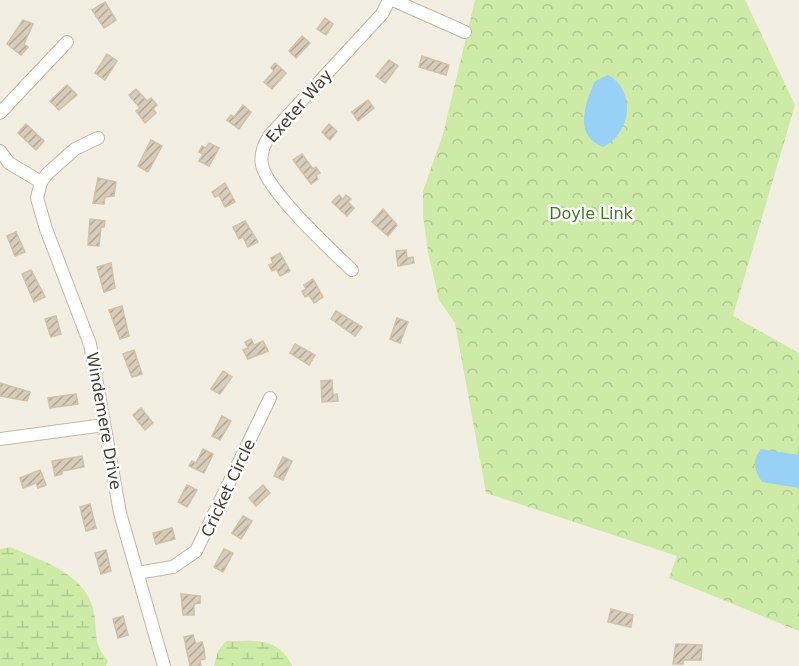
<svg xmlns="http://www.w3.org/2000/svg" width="799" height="666" font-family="'DejaVu Sans',sans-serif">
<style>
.forest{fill:url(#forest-crowns)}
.wetland{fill:url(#wetland-marsh)}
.water{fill:#99d0f5}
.building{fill:url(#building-hatch);stroke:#d0c1aa;stroke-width:1.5}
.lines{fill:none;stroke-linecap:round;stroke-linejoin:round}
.minor-casing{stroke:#c1b8a7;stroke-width:14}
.minor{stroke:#fff;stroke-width:12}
.labels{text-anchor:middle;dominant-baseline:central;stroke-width:5;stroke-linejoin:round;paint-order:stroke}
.street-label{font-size:16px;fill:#443d32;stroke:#fff}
.park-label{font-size:16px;fill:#447922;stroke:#fff}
</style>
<defs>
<pattern id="forest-crowns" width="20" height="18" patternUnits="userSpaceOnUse" patternTransform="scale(1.5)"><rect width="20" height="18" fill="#cdeba7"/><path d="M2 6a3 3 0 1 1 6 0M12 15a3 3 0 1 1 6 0" fill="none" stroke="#b1ca90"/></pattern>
<pattern id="wetland-marsh" width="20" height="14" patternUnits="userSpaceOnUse" patternTransform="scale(1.5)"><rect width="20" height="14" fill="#cdeba7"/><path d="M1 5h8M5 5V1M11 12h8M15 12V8" fill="none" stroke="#b1ca90"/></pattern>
<pattern id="building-hatch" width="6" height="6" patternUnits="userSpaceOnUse" patternTransform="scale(1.5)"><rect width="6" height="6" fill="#d8ccba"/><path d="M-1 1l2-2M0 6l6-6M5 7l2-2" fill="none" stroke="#b1a798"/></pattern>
</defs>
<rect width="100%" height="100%" fill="#f3eee2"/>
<path class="forest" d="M475,0H745L795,105L733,316L799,353V631L669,578L677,556L486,493L455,323L439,300L428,252L423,216V191L443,134Z"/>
<path class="wetland" d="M10,547C42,561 88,574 94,613C98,635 92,642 108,661L106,666H0V549Z
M226,641C253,641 279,636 292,666H214L218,651Z"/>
<path class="water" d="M608,75C636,90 632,133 603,147C573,135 585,104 595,81Z
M761,449L799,455V488L762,482C754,471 752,460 761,449Z"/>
<path class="building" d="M105,2L116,20L104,28L92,10Z
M325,18L333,24L326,35L317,29Z
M23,20L33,24L24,44L28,47L21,55L7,44Z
M302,36L310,43L296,58L289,51Z
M107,54L117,61L105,80L95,73Z
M422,56L449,65L446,75L419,67Z
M389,60L398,66L385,83L376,76Z
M275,63L286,73L272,89L264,82L274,71L271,68Z
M67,85L77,95L59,110L50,101Z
M136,89L147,101L151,98L157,105L153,109L156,113L145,123L136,111L140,108L129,95Z
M368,100L374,108L358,121L352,112Z
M243,105L251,112L239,129L227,120L231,115L234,117Z
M26,124L44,141L36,150L18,133Z
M329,124L337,131L330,140L322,132Z
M151,140L162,146L148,172L138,166Z
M209,143L219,148L209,166L199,161L203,154L199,152L202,146L206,148Z
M302,154L313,169L316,167L320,173L316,175L318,179L311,184L293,160Z
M98,178L116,182L114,196L105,197L104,204L93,203Z
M225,183L235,202L225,207L219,195L215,197L212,192Z
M339,195L343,199L346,195L351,199L348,202L354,208L347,216L332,202Z
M383,209L397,225L388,236L372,222Z
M90,219L105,221L104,227H101L99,246L88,245Z
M245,221L258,242L248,247L243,237L239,239L233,227Z
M16,232L25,252L15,256L7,236Z
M406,250L407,258L413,257L414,263L398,266L396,251Z
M280,253L290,271L280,276L276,269L272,271L269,265L273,263L271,258Z
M111,263L115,288L104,292L97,267Z
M31,270L45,297L34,302L22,274Z
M313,279L323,297L314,303L309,295L305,297L302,291L306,289L304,285Z
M122,306L129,336L120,339L109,310Z
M336,311L362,327L355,336L331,319Z
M56,316L61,334L51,337L45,319Z
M397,318L408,322L400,343L390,339Z
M251,339L254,345L263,341L268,351L248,359L243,350L248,348L245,342Z
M295,344L315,355L309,365L290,353Z
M134,350L142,374L132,377L123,354Z
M223,371L232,377L220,394L211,389Z
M332,380L333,395L337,394L338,401L322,402L321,381Z
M0,383L30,392L27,401L0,396Z
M76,394L78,404L50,408L48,398Z
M141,408L153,423L145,430L133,415Z
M222,416L231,421L220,440L212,436Z
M203,449L213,454L204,473L189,466L192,461L196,463Z
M82,456L84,467L62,471V474L55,476L52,461Z
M283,457L292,461L283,480L274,476Z
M40,470L46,485L38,488L36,483L23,488L20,478Z
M187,485L197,490L187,507L178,502Z
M263,485L270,493L256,506L249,498Z
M90,504L96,528L86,531L80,507Z
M243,516L252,521L241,539L232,533Z
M172,528L175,539L156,544L153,533Z
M224,549L233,553L223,572L214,567Z
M106,550L111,571L101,574L95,553Z
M181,594L200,596V603L194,604V615H183Z
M611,609L633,615L631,627L608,622Z
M123,616L128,635L118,638L113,619Z
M193,635L196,644L202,642L204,649L205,659L200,660L201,665L197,666H190L184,637Z
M676,644L702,645L701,660H683V664H673Z"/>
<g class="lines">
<defs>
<path id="minor" d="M393,0L465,32
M0,113L67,42
M98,138L75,149L48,173L41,182L37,198L46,229L90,344L120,513L164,666
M0,151L9,163L41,182
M352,270C330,249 268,192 262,165C260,155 264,144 270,135L382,14L389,0
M0,439L104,425
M137,573L173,567L196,551L270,398"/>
</defs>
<use href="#minor" class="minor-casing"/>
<use href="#minor" class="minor"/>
</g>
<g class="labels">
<g class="street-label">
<text transform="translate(299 106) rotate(-49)">Exeter Way</text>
<text transform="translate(104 421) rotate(80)">Windemere Drive</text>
<text transform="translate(228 488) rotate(-65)">Cricket Circle</text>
</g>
<g class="park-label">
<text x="591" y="213">Doyle Link</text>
</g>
</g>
</svg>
